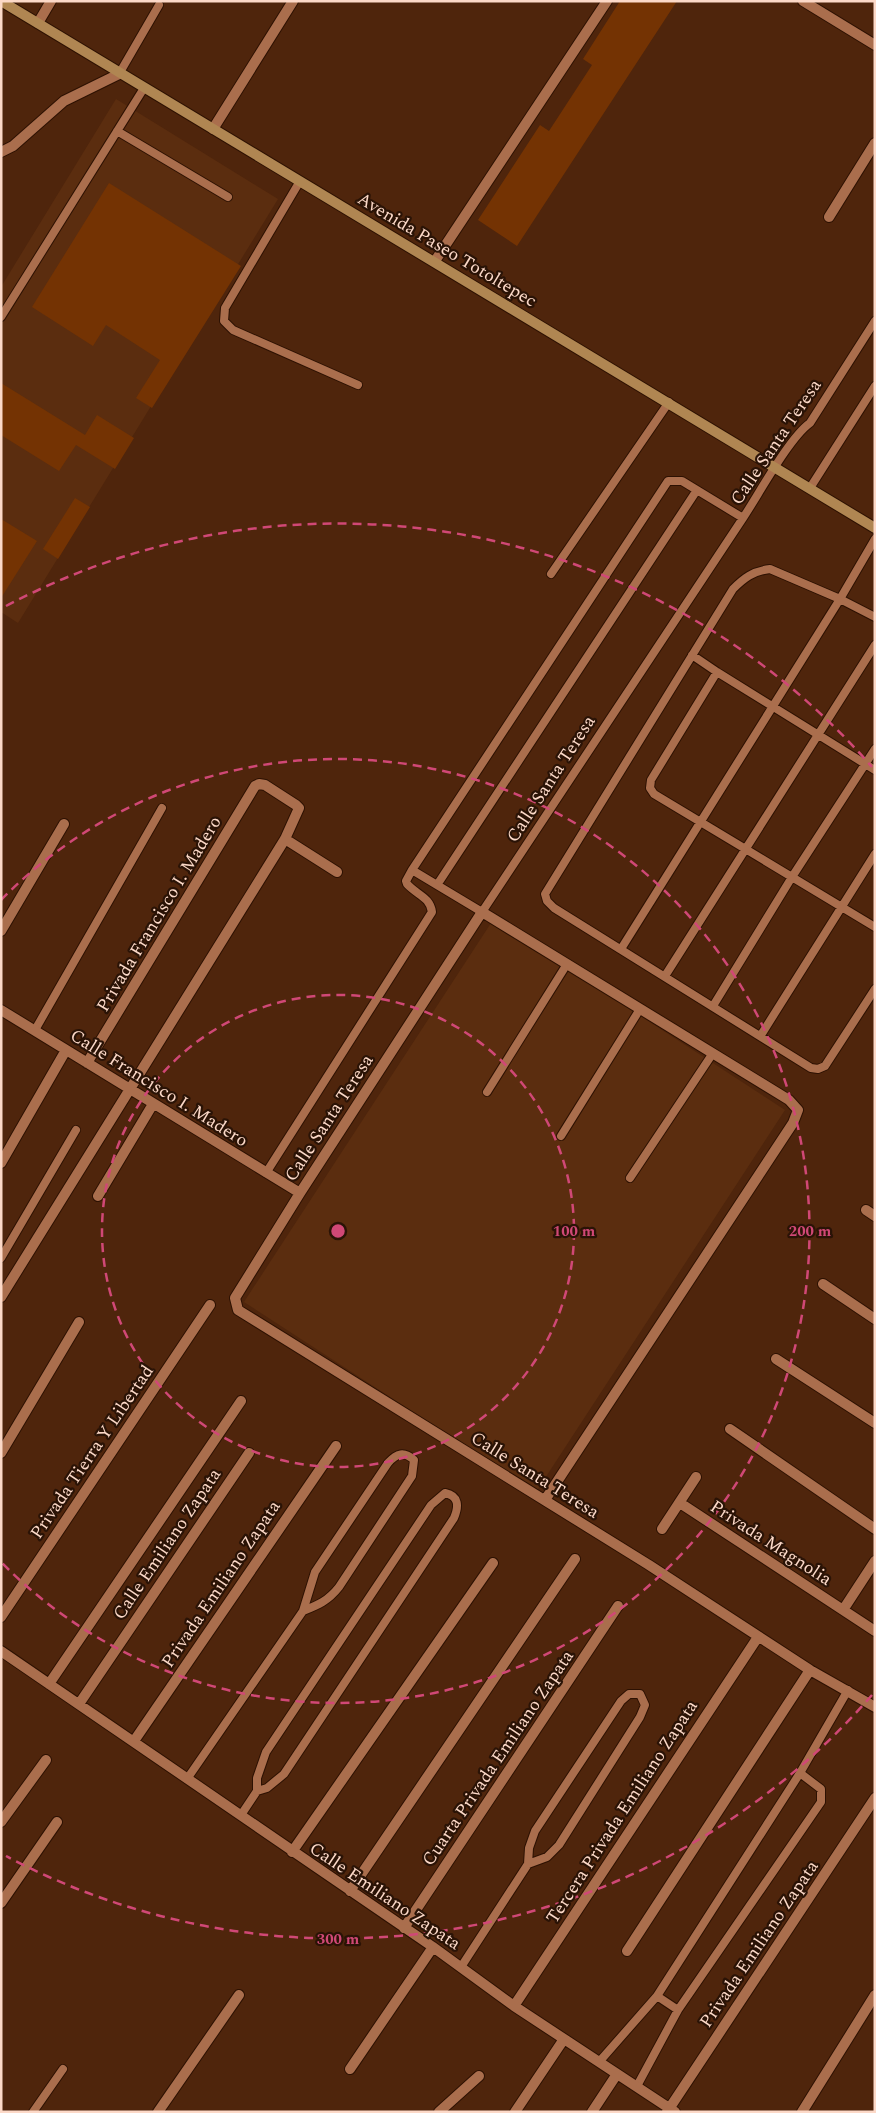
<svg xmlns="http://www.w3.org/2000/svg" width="876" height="2113" font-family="Spectral,serif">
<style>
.built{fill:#5b2d0f}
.building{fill:#743303}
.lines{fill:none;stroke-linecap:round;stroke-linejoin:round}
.lane-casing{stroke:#2d1102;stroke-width:10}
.street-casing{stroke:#2d1102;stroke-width:12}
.secondary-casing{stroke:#2d1102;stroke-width:12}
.lane{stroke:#aa6e4d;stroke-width:8}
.street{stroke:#aa6e4d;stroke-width:10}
.secondary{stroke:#b08652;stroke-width:10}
.ring{fill:none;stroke:#d04876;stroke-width:2.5;stroke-dasharray:9 6}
.labels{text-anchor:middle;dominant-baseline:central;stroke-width:4.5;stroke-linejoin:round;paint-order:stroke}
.street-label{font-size:18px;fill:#fcd9c8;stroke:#2a1306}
.centre{fill:#d04876;stroke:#2a1306;stroke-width:2.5}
.ring-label{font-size:15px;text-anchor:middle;font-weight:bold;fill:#d04876;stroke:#2a1306;stroke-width:4.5;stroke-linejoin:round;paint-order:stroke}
</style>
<rect width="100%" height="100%" fill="#4f250c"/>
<path class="built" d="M116,99L278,199L18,623L1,612V287Z
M493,920L785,1110L536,1492L244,1302Z"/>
<path class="building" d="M620,1H677L517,246L478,220L540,125L549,131L592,65L583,59Z
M109,183L241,266L152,408L136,398L160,360L106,325L93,346L32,307Z
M1,383L85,435L97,415L134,438L115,469L76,445L59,471L1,435Z
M75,498L90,507L58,559L43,549Z
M1,519L37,541L1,598Z"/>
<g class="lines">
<defs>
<path id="lane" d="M119,74L159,5
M117,131L228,197
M300,181L225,308L224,321L233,330L358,385
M1,317L144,88
M810,488L875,386
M743,518L682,481H668L412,870L482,912L743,518C759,494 789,438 810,423L875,321
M551,574L669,402
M875,617L840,599L770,569C753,571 744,578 733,589L545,894L547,901L554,908L811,1068L818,1069L825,1066L875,989
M692,655L717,672
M875,770L717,672L651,780L650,788L654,794L875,927
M437,885L697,490
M621,949L840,599L875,539
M665,976L875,645
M713,1006L792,877L875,749
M35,1030L162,808
M761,1035L875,854
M487,1092L567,964
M561,1136L640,1009
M266,1173L432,912C430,897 417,895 407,884L406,881L412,870
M630,1178L713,1053
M1,1258L76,1130
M187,1779L303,1611L315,1572L388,1463C397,1453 404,1451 414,1460L412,1476L339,1587C328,1601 318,1605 303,1611
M241,1815L257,1791L267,1788L284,1774L454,1518C459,1506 459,1496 445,1493L431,1505L266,1752L257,1778V1791
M461,1967L528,1864L547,1857L559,1845L640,1717L645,1705L640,1694H629L621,1701L535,1831L529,1848L528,1864
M657,1996L678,2010
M599,2062L657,1996L800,1773L848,1690
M637,2086L678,2010L821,1802V1789L800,1773
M33,2112L63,2069"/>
<path id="street" d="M803,1L875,45
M38,23L51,1
M213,129L293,1
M1,152L13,146L64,101L119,74
M829,217L875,143
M435,261L607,1
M285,839L337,872
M1,931L64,824
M1,1010L300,1193
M1,1163L66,1050
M98,1196L153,1104
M866,1210L875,1216
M823,1284L875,1319
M1,1297L285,839L299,808L296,805L265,785L259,784L255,786L87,1063
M776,1359L875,1423
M730,1429L875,1529
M1,1453L79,1322
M545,1500L793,1123L798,1110L789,1100L482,912L300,1193L235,1298L238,1310L649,1565L810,1670L875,1707
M680,1503L875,1631
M662,1529L696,1477
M843,1610L875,1561
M1,1617L210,1305
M1,1651L433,1947L514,2006L675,2112
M49,1684L241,1401
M79,1704L249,1453
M134,1741L336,1446
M1,1822L46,1760
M292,1852L493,1563
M350,1891L575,1559
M1,1903L57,1822
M404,1928L618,1606
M627,1951L810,1670
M514,2006L758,1637
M350,2069L433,1947
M158,2112L239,1995
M439,2112L479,2076
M515,2112L564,2039
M592,2112L617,2074
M667,2112L875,1798
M802,2112L875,1995"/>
<path id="secondary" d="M1,1L875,528"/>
</defs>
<use href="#lane" class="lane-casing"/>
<use href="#street" class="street-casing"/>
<use href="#secondary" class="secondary-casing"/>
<use href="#lane" class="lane"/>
<use href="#street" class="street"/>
<use href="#secondary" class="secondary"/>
</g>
<g class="ring">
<circle cx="338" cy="1231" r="236"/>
<path d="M1 900A472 472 0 1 1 1 1562"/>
<path d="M872 1695A708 708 0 0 1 6 1856M6 606A708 708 0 0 1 872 767"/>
</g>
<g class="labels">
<g class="street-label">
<text transform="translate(447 250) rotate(31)">Avenida Paseo Totoltepec</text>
<text transform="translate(776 442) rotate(-56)">Calle Santa Teresa</text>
<text transform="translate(551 779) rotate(-57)">Calle Santa Teresa</text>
<text transform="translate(159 914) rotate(-59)">Privada Francisco I. Madero</text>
<text transform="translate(159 1088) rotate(32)">Calle Francisco I. Madero</text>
<text transform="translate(329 1118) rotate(-57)">Calle Santa Teresa</text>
<text transform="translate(92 1452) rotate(-56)">Privada Tierra Y Libertad</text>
<text transform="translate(535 1475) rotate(32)">Calle Santa Teresa</text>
<text transform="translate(771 1543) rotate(33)">Privada Magnolia</text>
<text transform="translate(167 1544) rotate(-56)">Calle Emiliano Zapata</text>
<text transform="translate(221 1584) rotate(-56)">Privada Emiliano Zapata</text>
<text transform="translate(498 1758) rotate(-56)">Cuarta Privada Emiliano Zapata</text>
<text transform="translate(622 1812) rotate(-57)">Tercera Privada Emiliano Zapata</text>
<text transform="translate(385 1896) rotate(34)">Calle Emiliano Zapata</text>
<text transform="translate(759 1944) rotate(-56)">Privada Emiliano Zapata</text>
</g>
</g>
<circle cx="338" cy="1231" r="8" class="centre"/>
<g class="ring-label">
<text x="574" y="1236">100 m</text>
<text x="810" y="1236">200 m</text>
<text x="338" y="1944">300 m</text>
</g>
<rect width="876" height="2113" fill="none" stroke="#fcd9c8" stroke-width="5"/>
</svg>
